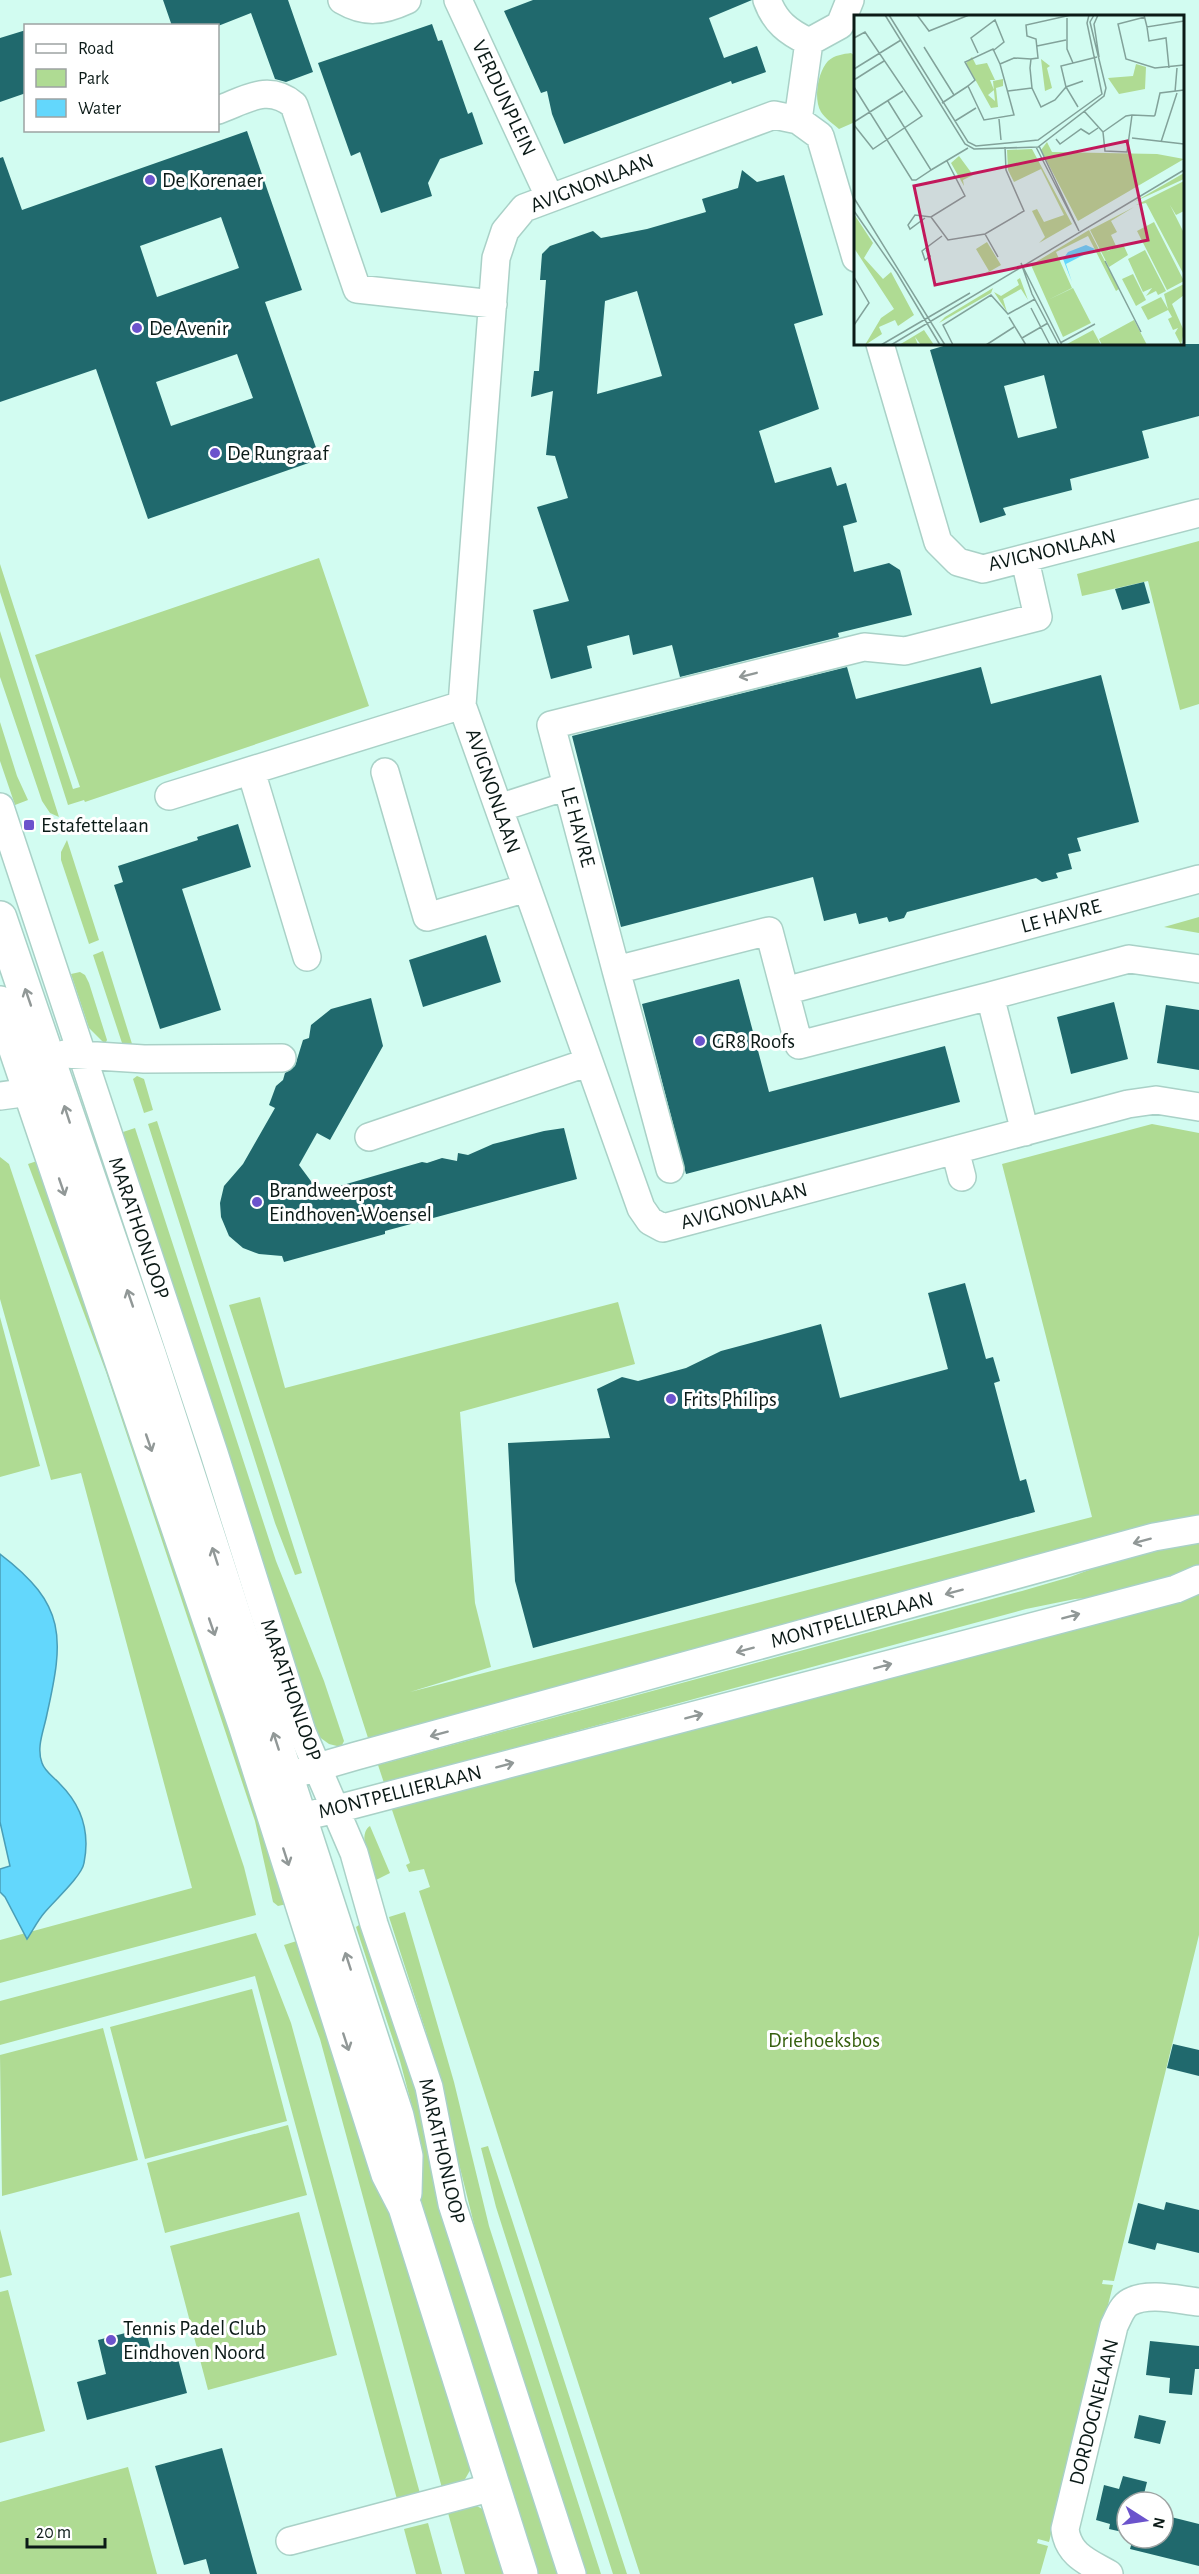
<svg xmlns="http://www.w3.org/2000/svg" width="1199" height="2574" font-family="'Alegreya Sans',sans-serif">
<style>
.green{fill:#afdb93}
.water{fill:#63d7fc;stroke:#499eb7;stroke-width:1.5}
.building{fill:#20696d;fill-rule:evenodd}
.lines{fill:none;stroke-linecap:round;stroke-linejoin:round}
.minor-casing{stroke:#a9d1c7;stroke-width:30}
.major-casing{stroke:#a9d1c7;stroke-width:36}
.minor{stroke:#fff;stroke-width:27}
.major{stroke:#fff;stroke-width:33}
.oneway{stroke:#919897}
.poi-dot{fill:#6b53cc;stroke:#fff;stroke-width:2}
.labels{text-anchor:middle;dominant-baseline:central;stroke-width:6;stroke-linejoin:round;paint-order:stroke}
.street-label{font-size:21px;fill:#0b1a17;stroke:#fff}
.poi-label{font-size:21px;fill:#0b1a17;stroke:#fff;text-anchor:start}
.park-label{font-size:21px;fill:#355f0d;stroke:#fff}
.inset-road{fill:none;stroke:#82a29a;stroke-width:1.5}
.view{fill:#c2185b;fill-opacity:0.15;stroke:#c2185b;stroke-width:3}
.inset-edge{fill:none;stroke:#0b1a17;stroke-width:3}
</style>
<rect width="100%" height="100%" fill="#d2fcf1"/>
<path class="green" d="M851,53L855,56V122L839,129C833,124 825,118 821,112C813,98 818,72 828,61C835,55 843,54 851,53Z
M1199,541V704L1180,710L1148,581L1082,596L1077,574Z
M319,558L369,706L85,802L84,800L68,805L0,592V564L73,789L80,787L35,655Z
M0,631L59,817L50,813L42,801L0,677Z
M0,722L17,776L28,800L15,805L0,761Z
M67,840L99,940L89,944L61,860V852Z
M1199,917V933L1164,927Z
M103,951L133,1047L124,1049L93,955Z
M80,972L85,975L89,983L107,1040L105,1044L89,1028L71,974Z
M137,1076L144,1079L153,1110L144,1113L133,1079Z
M157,1121L302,1573L295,1575L275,1523L148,1124Z
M1152,1124L1199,1133V1520L369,1741L229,1305L260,1297L285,1388L618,1302L635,1364L460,1412L475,1603L491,1667L410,1692L1092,1517L1002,1164Z
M135,1128L276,1561L324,1681L344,1741L341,1747L329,1744L318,1736L130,1155L123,1132Z
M0,1157L9,1164L244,1867L256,1915L0,1983V1940L192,1888L81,1473L51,1480L0,1299Z
M43,1159L291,1903L278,1906L273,1902L255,1821L106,1372L28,1164Z
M0,1317L40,1466L0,1477Z
M1199,1538V1570L1102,1597L1075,1599L1026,1609L384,1783L378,1765L1022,1591L1070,1577L1135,1553Z
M1199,1587V1935L1114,2281L1103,2280L1102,2284L1113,2285L1049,2542L1038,2539L1037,2543L1048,2546L1040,2574H640L419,1891L430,1887L424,1869L409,1872L406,1865L410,1863L391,1807Z
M370,1826L390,1873L376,1880C372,1867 356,1835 370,1826Z
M405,1912L454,2082L489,2226L601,2574H586L478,2240L426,2032L389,1917Z
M362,1923L408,2062L460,2272L557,2574H535L421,2214L413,2110L400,2061L356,1927Z
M256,1933L291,2023L421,2497L398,2503L255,1976L0,2045V2001Z
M303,1939L473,2465L464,2481L442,2488L320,2039L284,1945Z
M252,1989L287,2121L145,2159L110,2027Z
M103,2028L138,2160L2,2196L0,2055Z
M288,2125L307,2195L165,2233L147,2163Z
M488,2146L627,2574H613L496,2207L481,2148Z
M299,2212L337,2355L208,2390L170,2246Z
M0,2229L12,2275L0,2278Z
M8,2290L45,2431L0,2443V2292Z
M128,2467L157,2574H0V2502Z
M473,2504L488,2512L508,2574H465L448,2513Z
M428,2523L442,2574H416L404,2529Z"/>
<path class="water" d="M0,1554C67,1605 64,1638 47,1714C44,1730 36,1747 42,1763C45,1772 54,1777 60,1784C82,1806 90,1833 84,1863C82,1876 54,1901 45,1912C38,1920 33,1930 27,1939L5,1897L0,1892V1869L10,1866L0,1822Z"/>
<path class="building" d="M163,0H288L313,72L286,82L275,79L251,13L218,26H172Z
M533,0H752L709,18L724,58L757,46L766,72L732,84L731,81L564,144L552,114L547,91L541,93L504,11Z
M432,24L438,41L442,40L468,114L472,112L483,144L440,159L428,183L432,196L381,213L360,152L351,156L318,63Z
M26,30V93L0,102V38Z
M247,131L302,290L265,302L320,459L148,519L96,369L0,402V158L3,157L22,210ZM221,217L239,268L157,297L140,246ZM237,354L253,398L171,426L156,382Z
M742,170L757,182L784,175L823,315L794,324L819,409L759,431L775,483L831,467L837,486L846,483L857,522L843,526L854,572L889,563L900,570L912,615L838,633L839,637L680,677L672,645L633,655L629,635L587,646L592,668L551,679L533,610L569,601L537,507L568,498L555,456L546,455L553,391L531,397L534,371H539L546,280H540L542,254L550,246L593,231L601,238L647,229L706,212L702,199L738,188ZM637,291L662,376L597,394L605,301Z
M950,344H1199V416L1142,431L1149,458L1070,479L1072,490L1003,508L1006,515L980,523L930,350ZM1044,375L1057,428L1018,438L1004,386Z
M1144,582L1150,603L1122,610L1115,589Z
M847,667L856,699L981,667L991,704L1101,675L1139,822L1077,838L1081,851L1068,854L1072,869L1056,873L1058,878L1042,882L1036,878L915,910L907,912L904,918L889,922L887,917L859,924L856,913L824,921L813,877L621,927L572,736Z
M238,824L251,867L182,889L221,1010L160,1029L114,885L123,882L118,866L198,840L197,837Z
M486,935L501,982L423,1007L409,960Z
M739,979L769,1092L945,1046L960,1102L686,1174L642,1004Z
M371,998L383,1046L330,1140L317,1133L299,1165L319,1192L422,1162L427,1163L442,1158L457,1161L458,1153L468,1155L493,1144L544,1131L564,1128L577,1179L385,1231V1234L284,1262L282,1256L259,1254L243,1248L229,1236L221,1217L220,1203L224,1186L243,1164L275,1108L269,1105L276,1086L283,1080L285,1073L295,1066L303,1040L309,1038L311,1025L331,1009Z
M1114,1002L1128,1059L1071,1074L1057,1017Z
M1166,1005L1199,1010V1070L1157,1063Z
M965,1283L986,1359L993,1357L1000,1381L994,1383L1020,1481L1026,1479L1035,1512L533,1648L515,1581L508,1443L610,1438L597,1389L622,1377L638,1381L686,1368L721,1351L821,1324L840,1398L948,1369L928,1293Z
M1173,2044L1199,2050V2076L1167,2068Z
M1166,2202L1199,2210V2253L1157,2243L1155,2250L1128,2243L1138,2203L1164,2210Z
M145,2328L154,2361L177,2355L187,2393L87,2420L77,2382L106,2374L98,2340Z
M1150,2341L1199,2346V2369H1195L1192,2395L1169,2393L1170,2378L1146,2375Z
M1139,2415L1166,2421L1160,2444L1134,2438Z
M222,2448L257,2574H210L206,2559L184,2565L155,2466Z
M1123,2476L1147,2482L1142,2502H1127V2533L1109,2529L1110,2524L1096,2520L1104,2485L1119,2489Z
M1163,2515L1199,2524V2566L1130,2549L1133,2538H1163Z"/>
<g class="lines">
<defs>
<path id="minor" d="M342,0C366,14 383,11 407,0
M458,0L549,196
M767,0C775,22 788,32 809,42
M809,42L840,25L850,0
M218,110C246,100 268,83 294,105L357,289L493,304
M798,120L809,42
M856,258L820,136L798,120L774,115L524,208L505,231L496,258L462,705L641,1208L650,1221L663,1228L1128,1104L1156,1100L1199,1107
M880,344L938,542L958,562L983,569L1199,513
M251,771L307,957
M385,772L427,917L527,888
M169,796L462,705
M0,807L214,1453L302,1732L354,1853L374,1924L429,2087L452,2204L572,2574
M499,808L567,786
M616,970L670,1169
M785,991L1199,879
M990,996L1129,959L1199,969
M65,1054L144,1059L282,1058
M0,1096L30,1092L38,1073
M1025,1132L990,996L799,1045L769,931L616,970L551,725L864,647L905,651L1038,617L1025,560
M369,1137L589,1062
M955,1150L962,1177
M1199,1529L1154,1537L356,1756L287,1776L268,1801L300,1817L337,1809L1176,1589L1199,1579
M290,2541L493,2487
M1109,2574C1088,2562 1068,2555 1065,2529L1114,2326C1118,2318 1122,2306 1130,2302C1149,2292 1179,2300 1199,2302"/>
<path id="major" d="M0,918L149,1354L397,2116L406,2156L405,2193
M0,1003L245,1725L388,2174L405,2207L521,2574"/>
</defs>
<use href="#minor" class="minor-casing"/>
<use href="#major" class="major-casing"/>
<use href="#minor" class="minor"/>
<use href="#major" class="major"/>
</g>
<defs><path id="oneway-shaft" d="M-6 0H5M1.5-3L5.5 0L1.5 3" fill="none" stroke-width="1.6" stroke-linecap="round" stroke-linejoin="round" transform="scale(1.5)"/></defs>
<g class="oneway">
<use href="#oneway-shaft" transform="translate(748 675) rotate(166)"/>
<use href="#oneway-shaft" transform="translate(28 997) rotate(-109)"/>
<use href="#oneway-shaft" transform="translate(67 1114) rotate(-108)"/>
<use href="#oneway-shaft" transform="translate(62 1187) rotate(71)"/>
<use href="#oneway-shaft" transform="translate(130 1298) rotate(-109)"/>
<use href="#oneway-shaft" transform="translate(149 1443) rotate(71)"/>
<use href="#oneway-shaft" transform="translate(1142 1541) rotate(165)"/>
<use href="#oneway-shaft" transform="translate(215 1556) rotate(-108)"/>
<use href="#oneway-shaft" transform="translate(954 1592) rotate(165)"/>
<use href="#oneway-shaft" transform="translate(1071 1616) rotate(-15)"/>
<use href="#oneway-shaft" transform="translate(212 1627) rotate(71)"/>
<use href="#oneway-shaft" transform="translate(745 1650) rotate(165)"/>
<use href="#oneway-shaft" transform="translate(883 1666) rotate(-15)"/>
<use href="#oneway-shaft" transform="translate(694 1716) rotate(-15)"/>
<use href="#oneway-shaft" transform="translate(439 1734) rotate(165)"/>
<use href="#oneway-shaft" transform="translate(276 1741) rotate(-108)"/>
<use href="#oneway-shaft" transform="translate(505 1765) rotate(-15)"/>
<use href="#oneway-shaft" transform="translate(286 1857) rotate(72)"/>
<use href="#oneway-shaft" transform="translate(348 1961) rotate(-108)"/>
<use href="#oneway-shaft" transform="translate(346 2042) rotate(72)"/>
</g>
<g class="poi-dot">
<circle cx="150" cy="180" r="6"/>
<circle cx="137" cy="328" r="6"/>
<circle cx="215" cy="453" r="6"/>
<rect x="23" y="819" width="12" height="12" rx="3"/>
<circle cx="700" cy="1041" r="6"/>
<circle cx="257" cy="1202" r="6"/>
<circle cx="671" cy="1399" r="6"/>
<circle cx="111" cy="2340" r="6"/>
</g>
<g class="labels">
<g class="street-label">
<text transform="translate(504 98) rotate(65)">VERDUNPLEIN</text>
<text transform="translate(592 183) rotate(-21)">AVIGNONLAAN</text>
<text transform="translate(1052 550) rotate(-13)">AVIGNONLAAN</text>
<text transform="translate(493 791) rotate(71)">AVIGNONLAAN</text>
<text transform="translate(578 827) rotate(75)">LE HAVRE</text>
<text transform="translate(1061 916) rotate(-15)">LE HAVRE</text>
<text transform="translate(744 1206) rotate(-15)">AVIGNONLAAN</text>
<text transform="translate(139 1228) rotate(71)">MARATHONLOOP</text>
<text transform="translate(852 1620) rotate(-15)">MONTPELLIERLAAN</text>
<text transform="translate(291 1690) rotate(71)">MARATHONLOOP</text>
<text transform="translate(400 1792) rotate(-14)">MONTPELLIERLAAN</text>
<text transform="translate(442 2151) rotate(77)">MARATHONLOOP</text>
<text transform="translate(1094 2412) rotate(-76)">DORDOGNELAAN</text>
</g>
<g class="poi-label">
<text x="162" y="180">De Korenaer</text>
<text x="149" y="328">De Avenir</text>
<text x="227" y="453">De Rungraaf</text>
<text x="41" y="825">Estafettelaan</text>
<text x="712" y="1041">GR8 Roofs</text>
<text x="269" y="1190">Brandweerpost<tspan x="269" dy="24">Eindhoven-Woensel</tspan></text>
<text x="683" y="1399">Frits Philips</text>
<text x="123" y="2328">Tennis Padel Club<tspan x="123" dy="24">Eindhoven Noord</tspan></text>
</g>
<g class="park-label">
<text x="824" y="2040">Driehoeksbos</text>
</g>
</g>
<g transform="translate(854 15)">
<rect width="330" height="330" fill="#d2fcf1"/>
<path d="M118,42L122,50L133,48L141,65H136L140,75L134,80L141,86L139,66L149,64V71L142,73L144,92L137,93L112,48ZM187,44L196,51L193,53L198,73L191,76ZM282,49L292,52L291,74L265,79L254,63L279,61ZM193,127L198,137L303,139L330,144L224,206L187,135ZM178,134L218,209L185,228L191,222L178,196L183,194L190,207L210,200L187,154L160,167L154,155L153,135ZM105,141L119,160L109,165L110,171L97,148ZM330,158V164L280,187ZM330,166V196L322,200L316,190L330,218L329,258L292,188L282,190ZM280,192L257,206L263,217L257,220L262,231L252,237L269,229L274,240L255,252L236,215ZM0,199L19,228L10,243L29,264L37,257L60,300L44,311L41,305L25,312L28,319L11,330L27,303L40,294L0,233ZM300,207L330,266L313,275L283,216ZM235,215L265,274L262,276L234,221L202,237L218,273L194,285L219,273L237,308L209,322L177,250ZM133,227L147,250L119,266L135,256L122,234ZM291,235L312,276L304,280L302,276L292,281L298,273L289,277L274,244ZM279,259L292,285L282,291L268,264ZM166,263L174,285L167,274L149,284L153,297L140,277L147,281L165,270L163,265ZM330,269V280L318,289L330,316L327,330L321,318L324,313L319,315L314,304L318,302L314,295L294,305L287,292L307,282L314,294L310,279ZM139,273L137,278L85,308L91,302ZM280,305L293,330H248L245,324ZM70,315L80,330H67L61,322L64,330H45ZM239,315L247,330L213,329Z" fill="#afdb93"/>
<path d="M232,230L241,234L212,249L218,267L209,244L214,237Z" fill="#63d7fc"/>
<path class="inset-road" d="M31,0L111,129L120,134L184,132L250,81L252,73L236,7L240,0M35,0L114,127L122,131L184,125L248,79L233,8L235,0M63,0L75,16L115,0M217,0L172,10L173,21L182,24L184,43L177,44L176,53L178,73L187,92L201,85L212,72L207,51L243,42M244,0L240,9L245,42M290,0L293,12L330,6M291,2L264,9L272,44L301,53L330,50M213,3V34L219,48M293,12L295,26L312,23L315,53M0,23L11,17L68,101L19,134L0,110M183,31L212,25M70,32L100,80M124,38L117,23L141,5L150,27L140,35M146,49L139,34L111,47L121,65L114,71L130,105L160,100L146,49L160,43L177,44M0,54L47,25M0,65L30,46M0,72L58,165H62L77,155L34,86M154,76L178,73M321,77L323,53M88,88L114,71M224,92L212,72L229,66M230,96L249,117M278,100L273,137L251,136L249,117L272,101L278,100L300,101L301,100L306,78L330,75M145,104L147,125M101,106L122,93M0,107L49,76M278,123L330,129M202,124L206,129L227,114L235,119L244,113M307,127L323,78M185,131L225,216M182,132L225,216M77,155L114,133M0,183L91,330M0,196L43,258M77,202L94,225L131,219L170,196L152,155L151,132M71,203L56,214L54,210L61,200L77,202L111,181L93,146M131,219L144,242M72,235L76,241L71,245L68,236L88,221M251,246L287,317M43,258L86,330M0,262L15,288L0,310M177,293L196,330M155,302L172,330M168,323L194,308M206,328L241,309M27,330L116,278M37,330L330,155M99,330L89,310L137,280L154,299L181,284M132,330L160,312M205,330L178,279L167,248L208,330"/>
<path class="view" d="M273,126L294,225L81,270L60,171Z"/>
<rect width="330" height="330" class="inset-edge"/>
</g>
<rect x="24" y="24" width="195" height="108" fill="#ffffff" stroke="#9da3a2" stroke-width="1.5"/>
<rect x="36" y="44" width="30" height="9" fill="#ffffff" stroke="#9da3a2" stroke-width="1.5"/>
<text x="78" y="54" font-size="18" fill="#0b1a17">Road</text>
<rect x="36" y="69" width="30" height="18" fill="#afdb93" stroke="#9da3a2" stroke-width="1.5"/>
<text x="78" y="84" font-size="18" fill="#0b1a17">Park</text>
<rect x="36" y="99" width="30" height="18" fill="#63d7fc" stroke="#9da3a2" stroke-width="1.5"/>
<text x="78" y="114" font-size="18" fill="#0b1a17">Water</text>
<g transform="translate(1145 2520) rotate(102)"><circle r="28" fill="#ffffff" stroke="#9da3a2" stroke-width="1.5"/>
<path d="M0-4.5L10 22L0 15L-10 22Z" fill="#6b53cc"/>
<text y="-9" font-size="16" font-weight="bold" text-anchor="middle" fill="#0b1a17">N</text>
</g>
<path d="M27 2538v9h78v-9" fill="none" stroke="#0b1a17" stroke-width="3"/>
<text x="36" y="2538" font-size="18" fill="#0b1a17" stroke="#ffffff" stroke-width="4.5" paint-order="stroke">20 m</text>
</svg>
